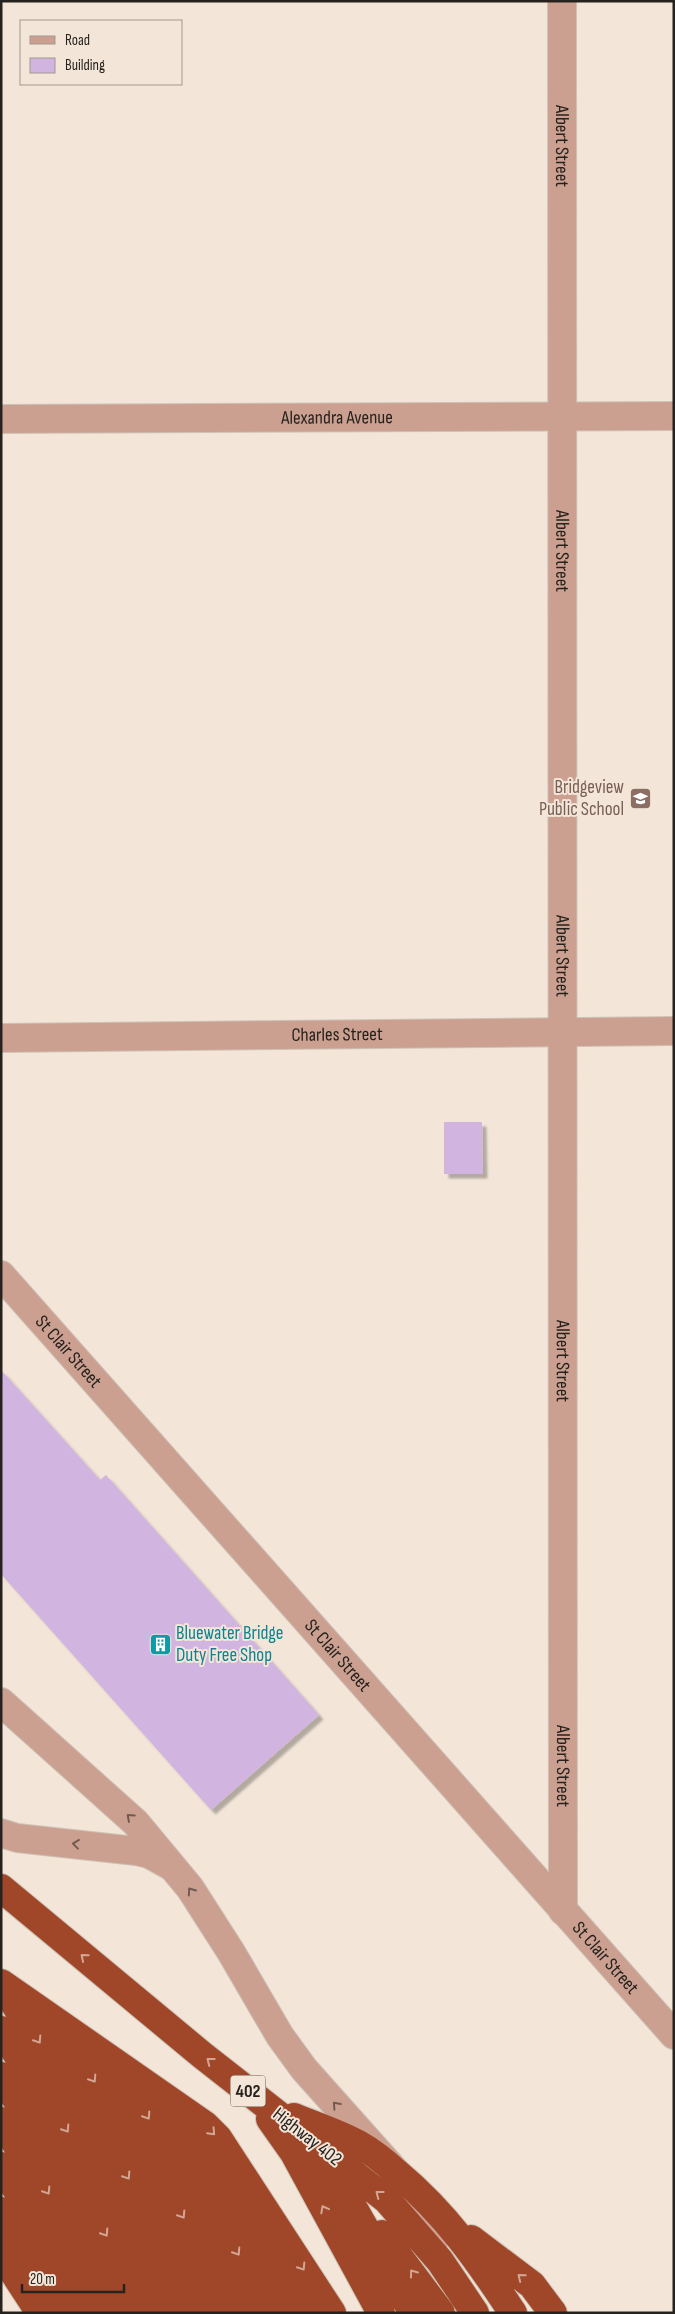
<svg xmlns="http://www.w3.org/2000/svg" width="675" height="2314" font-family="'Sofia Sans Condensed',sans-serif">
<style>
.building{fill:#d1b4df;filter:url(#shadow)}
.lines{fill:none;stroke-linecap:round;stroke-linejoin:round}
.minor-casing{stroke:#cec3b7;stroke-width:30}
.highway-casing{stroke:#cec3b7;stroke-width:30}
.minor{stroke:#cca091;stroke-width:28}
.highway{stroke:#a14729;stroke-width:28}
.oneway{stroke:#715b51}
.oneway2{stroke:#d2a693}
.labels{text-anchor:middle;dominant-baseline:central;stroke-width:4;stroke-linejoin:round;paint-order:stroke}
.shield{fill:#f3e6d9;stroke:#645d55;stroke-width:1}
.shield-label{font-size:18px;font-weight:bold;fill:#26221d}
.street-label{font-size:19px;fill:#26221d;stroke:#f3e6d9}
.education-label{font-size:19px;fill:#785e54;stroke:#f3e6d9;text-anchor:end}
.culture-label{font-size:19px;fill:#0d838f;stroke:#f3e6d9;text-anchor:start}
</style>
<defs>
<filter id="shadow"><feDropShadow dx="4.5" dy="4.5" stdDeviation="1" flood-color="#0004"/></filter>
</defs>
<rect width="100%" height="100%" fill="#f3e6d9"/>
<path class="building" d="M444,1122H482L483,1174H444Z
M1,1370L100,1480L106,1475L319,1715L211,1810L1,1574Z"/>
<g class="lines">
<defs>
<g id="minor">
<path id="s1" d="M562,1L563,1911"/>
<path id="s2" d="M1,419L674,416"/>
<path id="s3" d="M1,1038L674,1031"/>
<path id="s4" d="M1,1275L674,2035"/>
<path d="M1,1702L136,1823L190,1888L231,1952L280,2036L304,2069L395,2171L433,2246"/>
<path d="M1,1833L17,1838L136,1851L149,1854L169,1865"/>
</g>
<path id="highway" d="M1,1888L202,2055L387,2200L440,2261L475,2313
M1,1983L205,2125L218,2138L332,2313
M8,1994L216,2313
M1,2030L187,2313
M61,2032L246,2313
M117,2071L277,2313
M1,2076L157,2313
M165,2103L303,2313
M294,2117C316,2126 339,2133 360,2145C373,2152 386,2163 397,2173C446,2214 478,2260 513,2313
M270,2119L294,2153L381,2313
M1,2121L127,2313
M323,2159L337,2179L413,2313
M1,2166L98,2313
M1,2211L68,2313
M382,2234L441,2313
M471,2239L532,2285L553,2313
M1,2242L10,2267L40,2313"/>
</defs>
<use href="#minor" class="minor-casing"/>
<use href="#highway" class="highway-casing"/>
<use href="#minor" class="minor"/>
<use href="#highway" class="highway"/>
</g>
<defs><path id="oneway-chevron" d="M-2-3.5L2.5 0L-2 3.5" fill="none" stroke-width="1.6" stroke-linecap="round" stroke-linejoin="round" transform="scale(1.25)"/></defs>
<g class="oneway">
<use href="#oneway-chevron" transform="translate(130 1817) rotate(-138)"/>
<use href="#oneway-chevron" transform="translate(76 1844) rotate(-173)"/>
<use href="#oneway-chevron" transform="translate(191 1891) rotate(-125)"/>
<use href="#oneway-chevron" transform="translate(336 2105) rotate(-132)"/>
</g>
<g class="oneway2">
<use href="#oneway-chevron" transform="translate(84 1957) rotate(-140)"/>
<use href="#oneway-chevron" transform="translate(38 2040) rotate(57)"/>
<use href="#oneway-chevron" transform="translate(210 2061) rotate(-142)"/>
<use href="#oneway-chevron" transform="translate(93 2079) rotate(57)"/>
<use href="#oneway-chevron" transform="translate(147 2116) rotate(57)"/>
<use href="#oneway-chevron" transform="translate(66 2129) rotate(57)"/>
<use href="#oneway-chevron" transform="translate(212 2132) rotate(47)"/>
<use href="#oneway-chevron" transform="translate(127 2176) rotate(57)"/>
<use href="#oneway-chevron" transform="translate(47 2191) rotate(57)"/>
<use href="#oneway-chevron" transform="translate(379 2194) rotate(-142)"/>
<use href="#oneway-chevron" transform="translate(324 2209) rotate(-118)"/>
<use href="#oneway-chevron" transform="translate(182 2215) rotate(57)"/>
<use href="#oneway-chevron" transform="translate(105 2233) rotate(57)"/>
<use href="#oneway-chevron" transform="translate(237 2252) rotate(57)"/>
<use href="#oneway-chevron" transform="translate(302 2267) rotate(57)"/>
<use href="#oneway-chevron" transform="translate(413 2273) rotate(-126)"/>
<use href="#oneway-chevron" transform="translate(521 2277) rotate(-141)"/>
</g>
<defs>
<symbol id="school-square" viewBox="-11 -11 22 22"><rect x="-9" y="-9" width="18" height="18" rx="4" fill="#8d6e63" stroke="#f3e6d9"/><path d="M0-5L7-2L0 1L-7-2ZM-4 1L0 2.5L4 1V4Q0 6-4 4Z" fill="#fff"/></symbol>
<symbol id="building-square" viewBox="-11 -11 22 22"><rect x="-9" y="-9" width="18" height="18" rx="4" fill="#0f9aa8" stroke="#f3e6d9"/><path d="M-4-6H4V6H1V3H-1V6H-4ZM-2.5-4.3h1.7v1.8h-1.7ZM.8-4.3h1.7v1.8H.8ZM-2.5-1h1.7V.8h-1.7ZM.8-1h1.7V.8H.8Z" fill="#fff"/></symbol>
</defs>
<g fill-rule="evenodd">
<use href="#school-square" x="628" y="786" width="25" height="25"/>
<use href="#building-square" x="148" y="1632" width="25" height="25"/>
</g>
<g class="labels">
<rect class="shield" x="230.5" y="2075.5" width="35" height="31" rx="4"/>
<g class="shield-label">
<text x="248" y="2091">402</text>
</g>
<g class="street-label">
<text stroke="none"><textPath href="#s1" startOffset="145">Albert Street</textPath></text>
<text stroke="none"><textPath href="#s2" startOffset="336">Alexandra Avenue</textPath></text>
<text stroke="none"><textPath href="#s1" startOffset="550">Albert Street</textPath></text>
<text stroke="none"><textPath href="#s1" startOffset="955">Albert Street</textPath></text>
<text stroke="none"><textPath href="#s3" startOffset="336">Charles Street</textPath></text>
<text stroke="none"><textPath href="#s4" startOffset="102">St Clair Street</textPath></text>
<text stroke="none"><textPath href="#s1" startOffset="1360">Albert Street</textPath></text>
<text stroke="none"><textPath href="#s4" startOffset="508">St Clair Street</textPath></text>
<text stroke="none"><textPath href="#s1" startOffset="1765">Albert Street</textPath></text>
<text stroke="none"><textPath href="#s4" startOffset="912">St Clair Street</textPath></text>
<text transform="translate(307 2137) rotate(38)">Highway 402</text>
</g>
<g class="education-label">
<text x="624" y="787">Bridgeview<tspan x="624" dy="22">Public School</tspan></text>
</g>
<g class="culture-label">
<text x="176" y="1633">Bluewater Bridge<tspan x="176" dy="22">Duty Free Shop</tspan></text>
</g>
</g>
<rect width="675" height="2314" fill="none" stroke="#26221d" stroke-width="5"/>
<rect x="20" y="20" width="162" height="65" fill="#f3e6d9" stroke="#a1988e"/>
<rect x="30" y="36" width="25" height="8" fill="#cca091" stroke="#a1988e"/>
<text x="65" y="45" font-size="15" fill="#26221d">Road</text>
<rect x="30" y="58" width="25" height="15" fill="#d1b4df" stroke="#a1988e"/>
<text x="65" y="70" font-size="15" fill="#26221d">Building</text>
<path d="M22 2284v8h102v-8" fill="none" stroke="#26221d" stroke-width="2.5"/>
<text x="30" y="2284" font-size="15" fill="#26221d" stroke="#f3e6d9" stroke-width="4" paint-order="stroke">20 m</text>
</svg>
